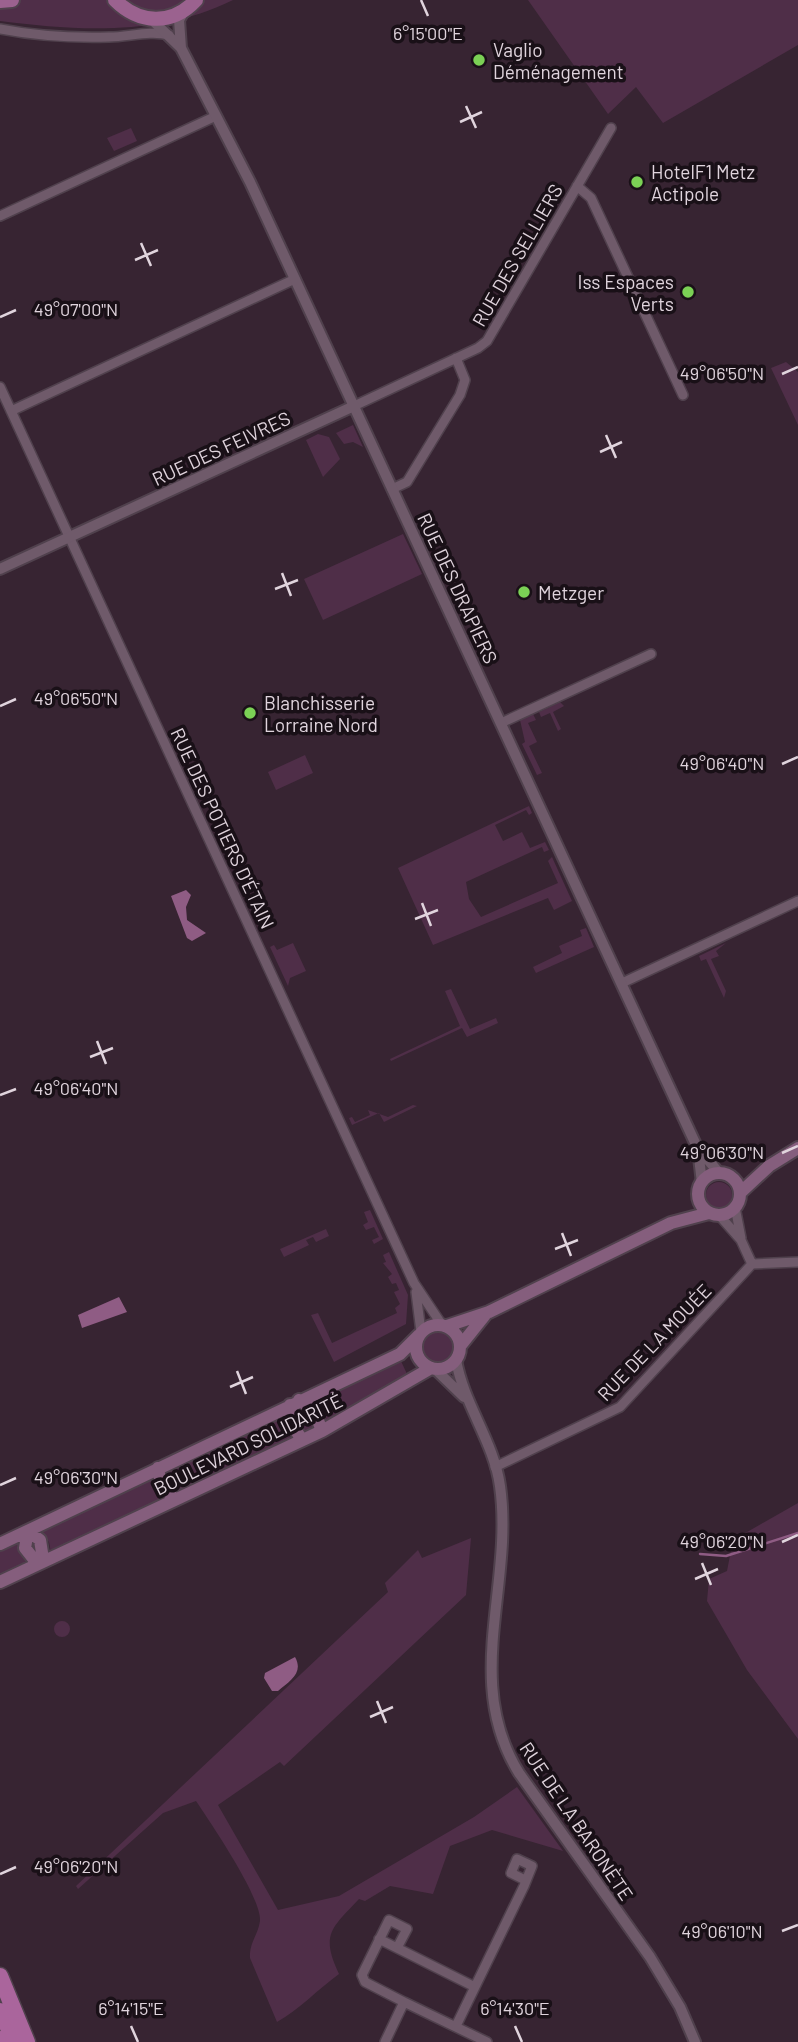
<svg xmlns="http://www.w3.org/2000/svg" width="798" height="2042" font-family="Barlow,sans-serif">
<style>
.green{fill:#4f2e48}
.water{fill:#8f5c84}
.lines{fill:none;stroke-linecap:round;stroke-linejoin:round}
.stream{stroke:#8f5c84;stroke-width:2.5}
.minor-casing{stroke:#50414d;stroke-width:12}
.tertiary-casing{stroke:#50414d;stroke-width:14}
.secondary-casing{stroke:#50414d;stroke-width:16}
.primary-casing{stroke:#50414d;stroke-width:18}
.trunk-casing{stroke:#50414d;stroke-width:19}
.minor{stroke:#6f5a6a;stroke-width:9}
.tertiary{stroke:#6f5a6a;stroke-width:10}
.secondary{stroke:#855e7d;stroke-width:12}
.primary{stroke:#9b628f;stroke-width:14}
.trunk{stroke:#aa659c;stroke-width:16}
.ticks{fill:none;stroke:#e0d4dd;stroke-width:2.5}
.poi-dot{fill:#7bd155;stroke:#191017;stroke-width:2.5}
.labels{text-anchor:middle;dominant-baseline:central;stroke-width:7;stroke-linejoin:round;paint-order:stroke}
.poi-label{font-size:19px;fill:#e0d4dd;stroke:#191017;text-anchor:start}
.street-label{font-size:19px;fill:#e0d4dd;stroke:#191017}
.ticks-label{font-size:18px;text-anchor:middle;fill:#e0d4dd;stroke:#191017;stroke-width:7;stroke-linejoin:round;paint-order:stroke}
</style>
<rect width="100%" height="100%" fill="#372432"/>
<path class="green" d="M0,0H233C161,36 78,31 0,21Z
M528,0H798V45L663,123L636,87L608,114Z
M131,128L137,141L114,151L107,138Z
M786,362L798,372V425L771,368Z
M353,425L363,447L353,442L344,444L336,433Z
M318,434L329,437L340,459L323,477L306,440Z
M403,534L422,574L323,620L304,579Z
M560,702L564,706L553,712L561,729L558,731L550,713L541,717L539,712Z
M533,714L536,720L528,723L537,742L529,746L542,773L537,775L522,744L525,742L520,720Z
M305,755L313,773L276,790L268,772Z
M529,806L532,813L529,815L526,810L495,825L503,841L522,832L530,848L545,842L549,850L544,852L542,847L466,882L469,899L481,917L558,883L548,861L552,857L572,901L554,910L548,898L433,945L398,868Z
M586,928L594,947L536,973L533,967L562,953L559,946L582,936L580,930Z
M293,943L306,971L290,978L288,986L270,947L274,945L277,950Z
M726,943L716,951L719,956L711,959L726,991L724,998L706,959L701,961L699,956Z
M451,989L470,1029L496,1018L498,1023L467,1037L462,1028L391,1061L390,1059L460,1026L445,991Z
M413,1105L417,1106L384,1122L379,1113L352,1125L349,1118L352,1117L355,1122L370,1115L368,1110L388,1117Z
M706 1195a13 13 0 1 1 26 0a13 13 0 1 1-26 0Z
M370,1210L383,1239L374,1244L372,1240L379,1237L374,1227L366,1230L363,1225L368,1222L364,1212Z
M326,1229L329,1236L316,1242L313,1237L306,1240L309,1245L284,1257L280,1249Z
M389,1252L408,1295L406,1324L334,1362L311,1315L318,1313L332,1343L397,1313L395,1308L400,1304L394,1292L399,1290L396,1283L392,1284L388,1277L392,1274L383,1263L386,1262L383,1255Z
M421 1347a17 17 0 1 1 34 0a17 17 0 1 1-34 0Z
M400,1359L407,1374L328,1423L311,1399Z
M299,1408L310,1416L313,1424L311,1429L302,1431L295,1421Z
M282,1413L291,1441L183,1493L170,1490L165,1474L172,1466Z
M149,1478L163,1495L165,1501L51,1553L49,1542L40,1530Z
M798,1503V1739L747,1670L707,1601L709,1579L727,1571L733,1540Z
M471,1538L466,1595L284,1766L280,1762L218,1805L278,1910L339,1896L474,1817L517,1787L563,1851L492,1830L450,1846L433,1894L390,1886L365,1901L359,1899C332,1928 320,1934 339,1974C318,1989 299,2010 277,2022L250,1958C249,1943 258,1935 260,1921C262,1898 210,1822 196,1801L163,1813L78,1889L76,1886L388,1592L385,1583L418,1550L422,1558Z
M20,1540L28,1563L0,1577V1550Z
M54 1629a8 8 0 1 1 16 0a8 8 0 1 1-16 0Z"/>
<path class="water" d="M186,890L191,895L186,907L187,920L206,933L192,941L187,938L171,896Z
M119,1297L127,1312L82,1328L78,1315Z
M295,1657C304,1673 290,1681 278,1691H272L264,1678L265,1673Z"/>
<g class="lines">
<path class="stream" d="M700,1554L726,1556L798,1533"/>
<defs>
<path id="minor" d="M0,29C36,36 72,38 109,37C129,37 149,30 169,35
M577,186L591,198L683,395
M0,216L216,116
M0,387L414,1283L442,1325
M354,406L478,348L487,341L611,128
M11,411L295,279
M392,489L407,482L460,395L465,380L456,358
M501,723L651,654
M622,983L798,901
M735,1207L741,1238
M719,1215L741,1240L752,1264
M416,1292L421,1332
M495,1467L620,1407L752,1264L798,1262
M379,1939L475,1987
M397,1948L407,1929L389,1920L362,1975L365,1982L404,2002
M456,2026L524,1886L532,1866L517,1859L511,1873L525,1880
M385,2042L404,2002L487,2042"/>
<path id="tertiary" d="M152,20L181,48L250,182L697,1147L720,1174
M181,48L179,20L184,11
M0,569L354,406
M698,1149L702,1183
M456,1360C464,1405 494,1442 500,1486C514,1585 462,1681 519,1773L650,1957L680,2007L695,2042
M435,1369L464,1397"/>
<path id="secondary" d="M698 1194a21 21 0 1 1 42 0a21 21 0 1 1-42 0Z
M740,1193L769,1166L798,1148
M416 1347a22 22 0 1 1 44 0a22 22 0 1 1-44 0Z
M447,1326L489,1312L671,1223L709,1213
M461,1345L485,1315
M299,1400L314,1410L322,1431
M290,1405V1421L302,1440
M158,1468L161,1484L175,1500
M28,1531L25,1548L36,1562
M28,1531L40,1540L43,1559
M0,1544L400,1354L419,1335
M0,1582L322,1431L431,1368"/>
<path id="primary" d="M115,0C139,24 172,26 196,0
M0,1L12,0"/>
<path id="trunk" d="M0,1976L27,2042
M0,2011L15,2042
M0,2039L2,2042"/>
</defs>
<use href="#minor" class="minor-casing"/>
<use href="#tertiary" class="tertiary-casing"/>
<use href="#secondary" class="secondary-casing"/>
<use href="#primary" class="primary-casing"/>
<use href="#trunk" class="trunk-casing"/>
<use href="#minor" class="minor"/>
<use href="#tertiary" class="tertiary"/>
<use href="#secondary" class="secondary"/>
<use href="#primary" class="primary"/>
<use href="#trunk" class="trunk"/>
</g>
<path class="ticks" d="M421,0L428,16M466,106L476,128M460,122L482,112M141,243L151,266M135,260L158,250M0,317L16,310M782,374L798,367M606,435L616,458M600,452L622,442M282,573L291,596M275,589L298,580M0,706L16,699M782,764L798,757M422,903L431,926M415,919L438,910M97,1041L106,1064M90,1057L113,1048M0,1095L16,1089M782,1153L798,1146M562,1233L571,1256M555,1249L578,1240M237,1371L246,1394M230,1387L253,1377M0,1485L16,1478M782,1542L798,1535M702,1563L711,1585M695,1579L718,1569M377,1701L386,1723M370,1717L393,1707M0,1874L16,1867M782,1931L798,1925M131,2026L138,2042M515,2026L522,2042"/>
<g class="poi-dot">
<circle cx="479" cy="60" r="7"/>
<circle cx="637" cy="182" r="7"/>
<circle cx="688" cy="292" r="7"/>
<circle cx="524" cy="592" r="7"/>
<circle cx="250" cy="713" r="7"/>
</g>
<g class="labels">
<g class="poi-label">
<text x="493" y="49">Vaglio<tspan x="493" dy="22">Déménagement</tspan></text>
<text x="651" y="171">HotelF1 Metz<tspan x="651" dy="22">Actipole</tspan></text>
<text x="674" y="281" text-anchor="end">Iss Espaces<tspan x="674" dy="22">Verts</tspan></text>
<text x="538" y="592">Metzger</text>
<text x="264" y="702">Blanchisserie<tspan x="264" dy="22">Lorraine Nord</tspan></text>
</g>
<g class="street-label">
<text transform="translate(517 255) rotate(-60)">RUE DES SELLIERS</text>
<text transform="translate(221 448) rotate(-25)">RUE DES FEIVRES</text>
<text transform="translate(458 588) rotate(65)">RUE DES DRAPIERS</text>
<text transform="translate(223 828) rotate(65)">RUE DES POTIERS D'ÉTAIN</text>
<text transform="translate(654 1342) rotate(-46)">RUE DE LA MOUÉE</text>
<text transform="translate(248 1444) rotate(-26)">BOULEVARD SOLIDARITÉ</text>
<text transform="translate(577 1821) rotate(56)">RUE DE LA BARONÈTE</text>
</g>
</g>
<g class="ticks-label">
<text x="428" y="40">6°15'00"E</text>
<text x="76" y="316">49°07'00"N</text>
<text x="722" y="380">49°06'50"N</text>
<text x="76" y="705">49°06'50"N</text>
<text x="722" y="770">49°06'40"N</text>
<text x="76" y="1095">49°06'40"N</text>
<text x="722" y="1159">49°06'30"N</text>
<text x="76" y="1484">49°06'30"N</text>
<text x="722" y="1548">49°06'20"N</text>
<text x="76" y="1873">49°06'20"N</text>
<text x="722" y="1938">49°06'10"N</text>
<text x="131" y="2015">6°14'15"E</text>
<text x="515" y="2015">6°14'30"E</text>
</g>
</svg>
